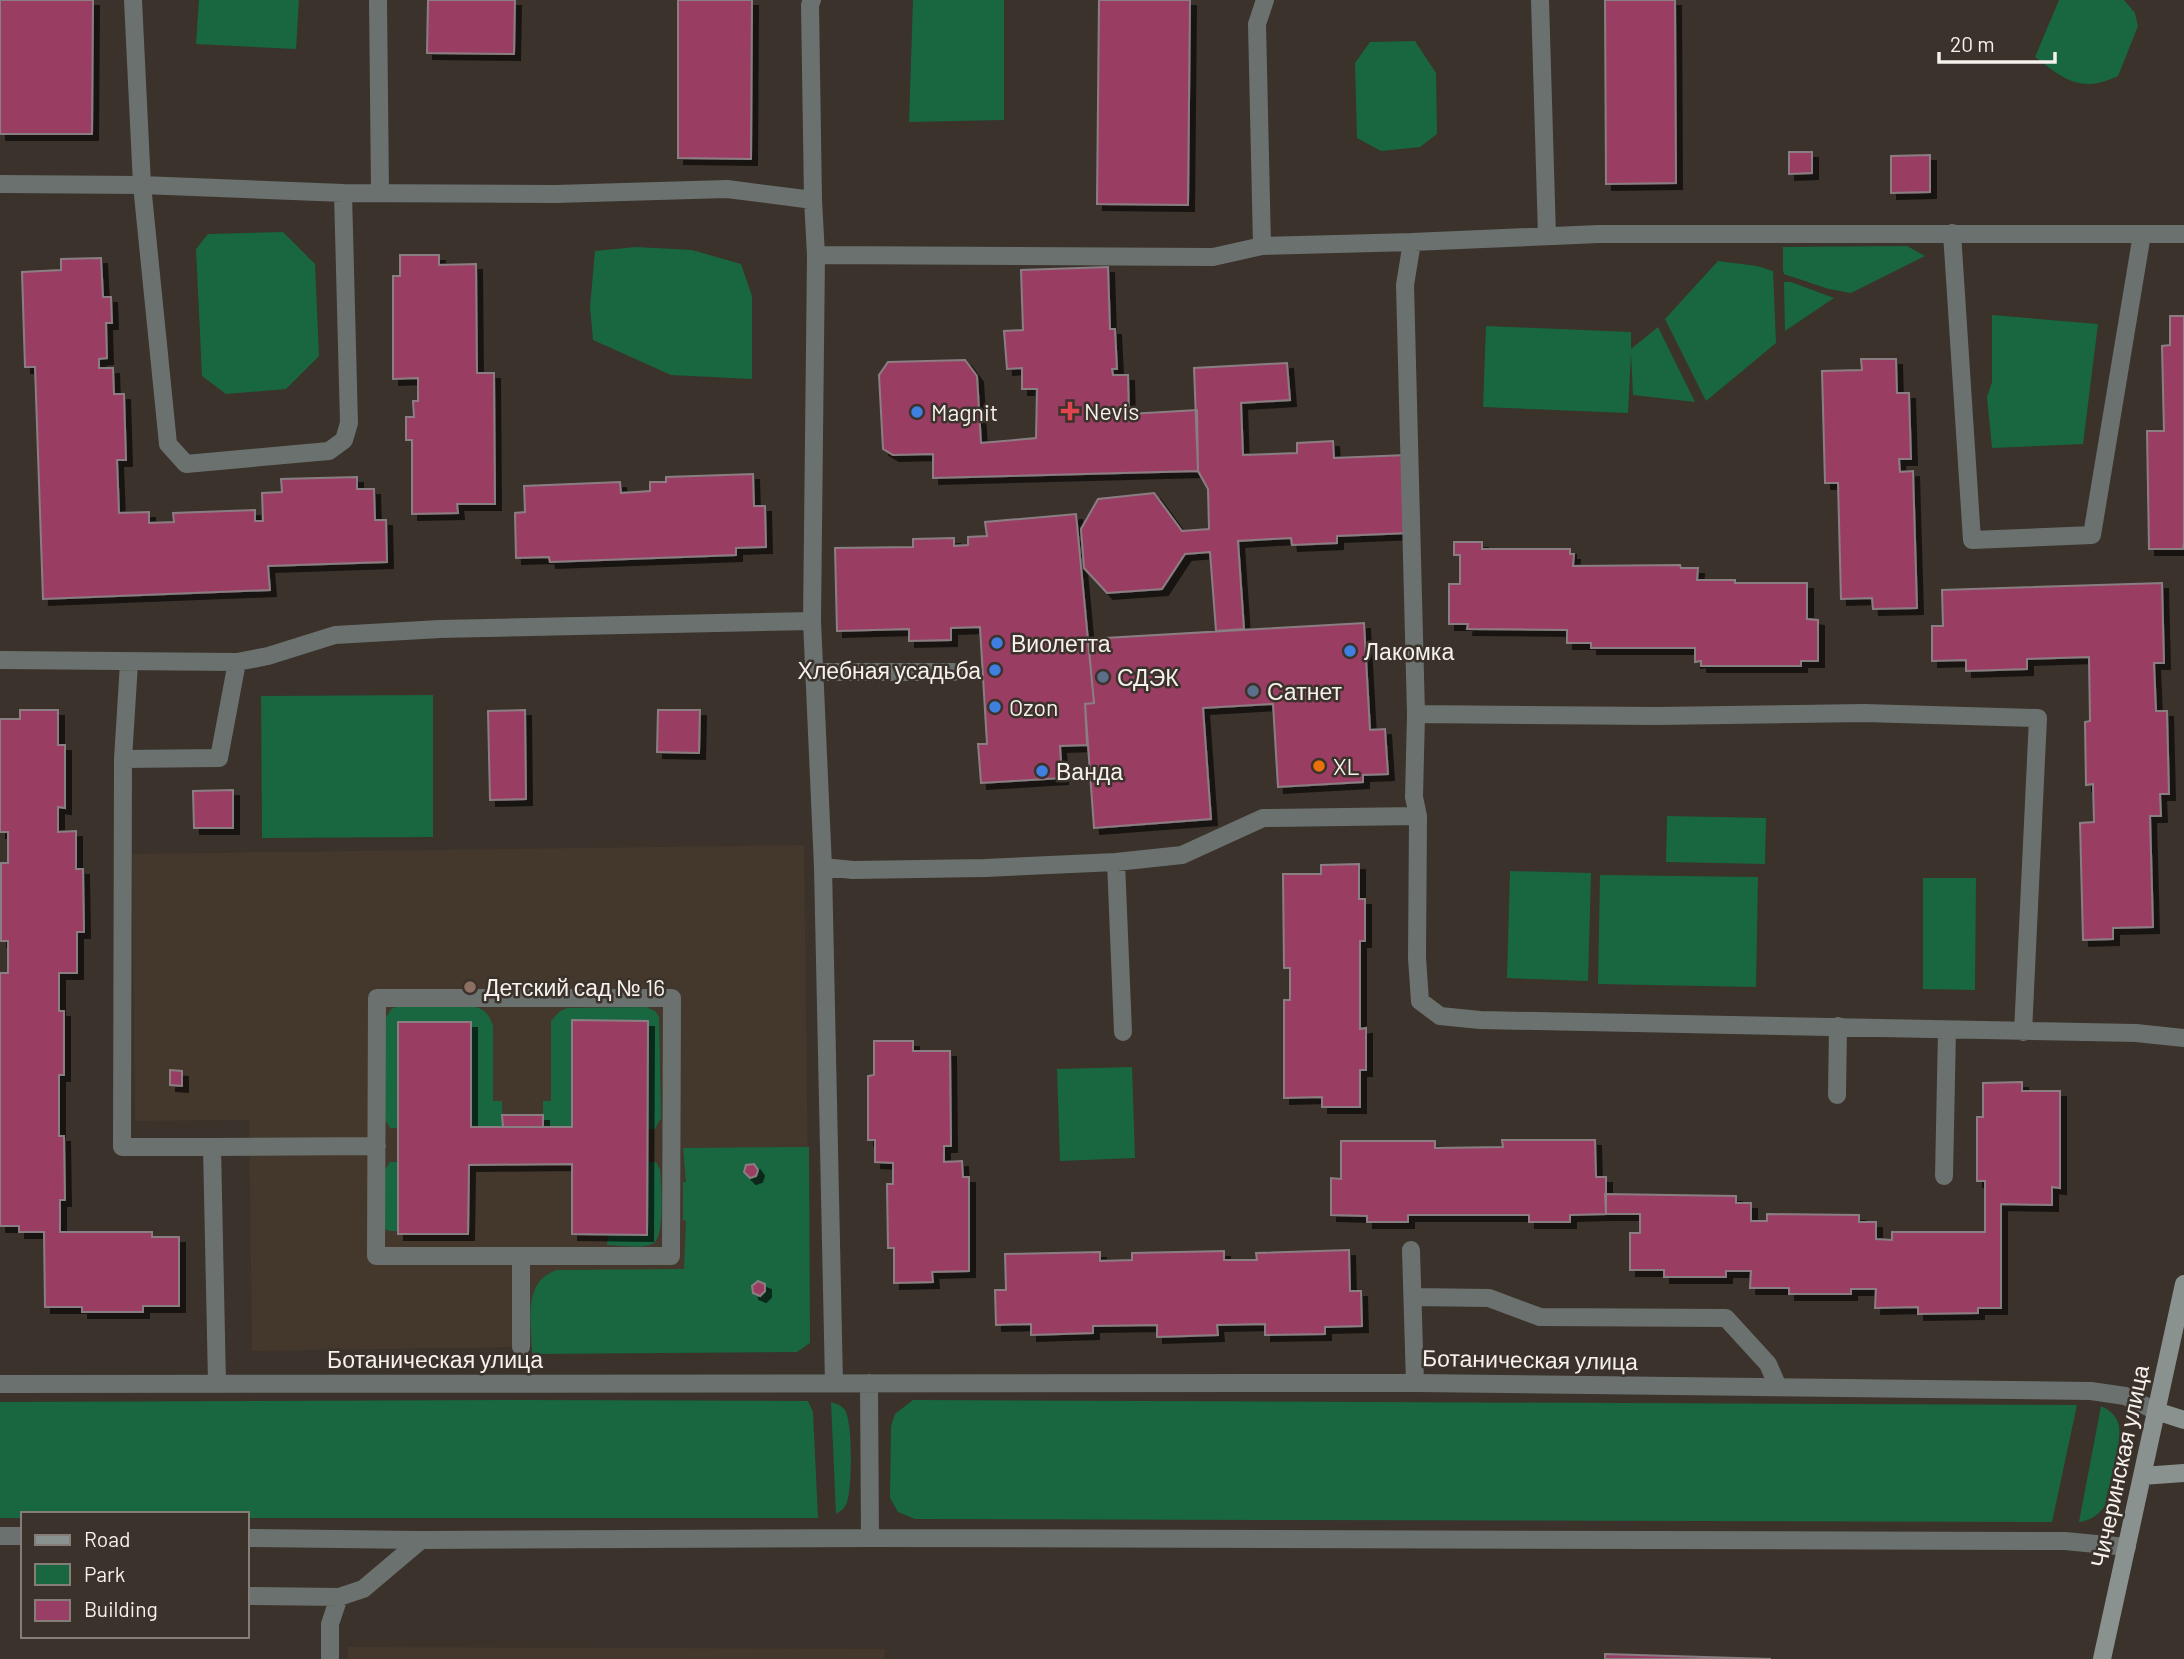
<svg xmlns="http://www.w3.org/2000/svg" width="2184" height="1659" font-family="Barlow,sans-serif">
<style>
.built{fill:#43382b}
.green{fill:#186741}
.building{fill:#993e64;stroke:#8b7e82;stroke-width:2;filter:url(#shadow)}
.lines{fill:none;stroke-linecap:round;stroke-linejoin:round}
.lane{stroke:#6b716e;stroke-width:18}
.street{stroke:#6b716e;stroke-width:18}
.secondary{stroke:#8a928f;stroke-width:18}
.health-dot{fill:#e0444e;stroke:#3a322b;stroke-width:2.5}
.shop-dot{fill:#3f7fe0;stroke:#3a322b;stroke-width:2.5}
.service-dot{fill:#5c6f8a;stroke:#3a322b;stroke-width:2.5}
.food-dot{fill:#e8710a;stroke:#3a322b;stroke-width:2.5}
.education-dot{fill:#8d6e63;stroke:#3a322b;stroke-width:2.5}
.labels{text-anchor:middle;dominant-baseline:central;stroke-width:5;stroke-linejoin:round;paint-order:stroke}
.poi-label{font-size:23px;fill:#f6f1ec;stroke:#3a322b;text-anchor:start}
.street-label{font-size:23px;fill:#f6f1ec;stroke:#3a322b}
</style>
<defs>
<filter id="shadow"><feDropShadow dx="6" dy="6" stdDeviation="0" flood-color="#0009"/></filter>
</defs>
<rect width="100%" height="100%" fill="#3a322b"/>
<path class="built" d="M804,845L810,1343L252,1351L249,1120L135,1121L132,854Z
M348,1647L885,1649L884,1659H348Z"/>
<path class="green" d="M199,0H299L296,49L196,44Z
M913,0H1004V120L909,122Z
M2059,0H2124L2135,13L2138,26L2118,76C2081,94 2064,79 2035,57Z
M1415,41L1436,73L1437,134L1420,147L1381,151L1357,138L1355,63L1370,42Z
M283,232L315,264L319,356L286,389L226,394L202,376L196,249L208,234Z
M1907,246L1925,256L1851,293L1829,289L1784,274L1783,270V247Z
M636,247L692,250L741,264L752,296V379L671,375L593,340L590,307L595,251Z
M1718,261L1757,266L1773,271L1776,343L1706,401L1665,319Z
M1784,282H1791L1834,298L1785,331Z
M1992,315L2098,324L2083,444L1992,448L1987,397L1992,382Z
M1486,326L1631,332V349L1658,327L1695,402L1633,395L1631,353L1628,413L1483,407Z
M433,695V837L262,838L261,696Z
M1667,816L1766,818L1765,864L1666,862Z
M1510,871L1591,873L1588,981L1507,978Z
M1600,875L1758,877L1756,987L1598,984Z
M1923,878H1976L1975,990L1923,989Z
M399,1006H470C483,1008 489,1013 493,1026V1101H502L503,1127H471L398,1022V1128H390L383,1116L384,1021L391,1009Z
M646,1007L655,1011L659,1017L661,1118L655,1129H647V1021L572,1020V1127H543V1101H551V1021L559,1012L567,1008Z
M1132,1067L1135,1158L1060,1161L1057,1069Z
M809,1147L810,1343L797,1352L532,1354C532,1326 521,1281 557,1270L684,1269L686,1221L683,1220V1182H686L683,1148Z
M390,1162H398V1231H390L385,1229L384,1223L383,1173Z
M648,1162H656L660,1169C661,1183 666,1238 652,1244C640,1249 620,1245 607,1245L608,1235H647Z
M515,1400L808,1401L813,1412L818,1518H247V1514H23V1518H0V1402Z
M913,1400L2077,1405L2052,1522L915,1519L898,1512L890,1498L891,1426L895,1414Z
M831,1402C837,1404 841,1405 845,1410C853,1423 852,1488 847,1502C845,1508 841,1511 836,1514Z
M2101,1406C2110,1410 2118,1417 2119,1427C2122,1443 2108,1488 2105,1506C2097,1516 2091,1520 2079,1522Z"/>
<path class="building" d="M0,0H93L92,134H0Z
M428,0H515L514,54L427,53Z
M678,0H752L751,159L678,158Z
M1099,0H1190L1188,205L1097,204Z
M1605,0H1675L1676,183L1606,184Z
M1789,152H1812V173L1789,174Z
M1930,155V192L1891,193V156Z
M400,255H439V265L476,264L477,373H494L495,504H457L458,513L412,514V440H406V417H414L413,401H418V378L393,379V276H400Z
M101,258L103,297H111L112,323H106L107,358L99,359V368H113L114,394H124L126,460H117L119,513L149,512V523L174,522L173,513L255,510V521H263L262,493L282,492L281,479L357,477V489H374L375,520H386L387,562L268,566L270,590L43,599L35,367H25L22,272L61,270V259Z
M1108,267L1110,329H1115L1117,369H1112L1113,375H1128L1129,414L1197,410L1198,471L933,478V454L893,455L883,449L879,375L888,362L965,360L977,376L981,443L1036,438L1037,389H1022V368L1007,369L1004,331L1023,330L1021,270Z
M2170,316H2184V542L2183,549H2149L2147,431H2164L2162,346L2170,345Z
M1861,359H1896L1897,393H1909L1911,459H1899L1900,472L1913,471L1917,608L1873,609L1872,598L1841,599L1838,483H1825L1822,371L1862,370Z
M1287,363L1290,400L1241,403L1243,455L1297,453V443L1333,441L1334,458L1406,455L1409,533L1337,536V543L1292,545L1291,538L1238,541L1244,629L1216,631L1210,552L1185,554L1162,589L1107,593L1084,568L1081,529L1098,499L1154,493L1182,531L1209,529L1208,489L1198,471L1194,368Z
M753,474L754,506H765L766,547L736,548V555L550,562L549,557L516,558L515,513L525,512L524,486L620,482L621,493L650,491V482H666V477Z
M1076,514L1094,703L1085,704L1087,745L1060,746L1062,778L981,783L978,744H987L980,627L951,628V640L909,641V629L837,631L835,548L913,547V539L954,538V546L968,545V537L987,536L985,522Z
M1454,542H1482V549H1570V554H1574L1573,566L1680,565L1681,568H1698L1697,580H1735V583H1807V619L1818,620V661H1801V666H1701V661L1695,662V648H1591V643H1567V630L1467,629L1468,624H1449V584H1460V555H1454Z
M2162,583L2164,663H2154L2156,711H2167L2169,794H2160L2161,816H2150L2153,927L2113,928V939L2083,940L2080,823L2094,822L2093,784L2086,785L2085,722L2090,721L2089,657L2027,659V669L1966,671V660L1932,661V626H1943L1942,590Z
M1364,623L1370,730L1385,729L1388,774L1363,775V782L1278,787L1273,704L1203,708L1211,819L1094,828L1085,704L1094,703L1088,639Z
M20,710H58V745H65V808L58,807V832L76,831V869H83L84,932H77V973H59V1011H64V1075H59V1136H64L65,1200H60V1232H152V1237H179V1306H143V1312H82V1307H45L44,1232H19V1226H0V973H8V941H1V863H8V832H0V719H20Z
M525,710L526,799L490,800L488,711Z
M658,710H700L699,753L657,752Z
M233,790V828H194L193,791Z
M1359,864V899H1365V941H1360V1029L1366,1028V1070H1360V1107H1322V1097L1284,1098V1000H1290V968H1284L1283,874H1321V865Z
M572,1020L648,1021L647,1235L572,1234V1164L469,1165L468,1234H398V1022H471V1127H572Z
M874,1041H913V1051H950L951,1146H944V1162L962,1161L963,1177H969V1271L932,1272L933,1282L894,1283V1248H888L887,1184H893V1163L875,1162V1140H868V1076L874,1075Z
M170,1070L182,1071V1086L170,1085Z
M2022,1082V1091H2060V1188L2052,1187V1205L2001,1204V1308H1978V1313L1918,1314V1307L1875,1308L1876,1289H1851V1294H1789V1288H1750L1751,1271H1726V1277H1664V1270H1630V1233H1640V1214H1606L1605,1194L1736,1196V1203H1751V1221H1767V1214L1859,1215V1222H1876V1239L1892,1240V1232H1985V1181H1977V1117H1983V1083Z
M502,1115H543V1127H503Z
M1502,1140H1595L1596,1177H1606V1214L1570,1215V1222H1529V1215H1408V1222H1367V1216L1331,1215V1178L1341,1179V1141H1435V1148L1503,1147Z
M754,1164L758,1170L756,1176L750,1178L744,1172L746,1165Z
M1349,1250L1350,1291H1361L1362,1326L1325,1327V1334L1265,1335V1324L1217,1325L1218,1335L1157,1337V1325L1093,1326V1333L1031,1335V1324L996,1325L995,1290H1006L1005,1254L1100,1252V1261L1132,1260V1253L1224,1251V1260H1257L1256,1253Z
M758,1281L765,1284V1291L760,1296L753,1293L752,1286Z
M1605,1654L1771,1659H1605Z"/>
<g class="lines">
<path class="lane" d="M133,0L142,185L168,444L186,464L329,451L344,440L349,423L343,193
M378,0L380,192
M812,0L810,5L813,200L816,255
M1540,0L1547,236
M0,184L142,185L343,193L555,194L727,189L813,200
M1952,233L1972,540L2092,535L2142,234
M2184,234H1599L1412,242L1405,285L1416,714L1414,797L1418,816L1417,958L1420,1001L1440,1016L1480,1020L2136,1033L2184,1038
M1262,246L1257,24L1265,0
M0,660L237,662L268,656L335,635L440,629L812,621
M129,663L123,759L122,1147H212L217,1383
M813,672H954
M1416,714L1657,716L1864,713L2038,718L2023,1032
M123,759L219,758L237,662
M1116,862L1123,1032
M823,867L853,870L985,868L1116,862L1182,855L1263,818L1418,816
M1837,1095L1838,1026
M212,1147L377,1146
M1944,1176L1947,1030
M1411,1250L1415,1383
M1413,1297L1489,1298L1540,1317L1726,1318L1768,1364L1778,1387
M521,1347V1256H671L672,998H377L376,1256H521
M834,1383L823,867L812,621L816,255L1213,257L1262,246L1412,242
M247,1596L339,1597
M330,1659V1624L339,1597L363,1589L421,1540"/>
<path class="street" d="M869,1383L870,1538
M0,1384L1415,1383L2091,1391L2125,1396L2156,1411
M0,1536H23
M247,1538L421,1540L870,1538L2065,1541L2127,1547"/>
<path class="secondary" d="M2156,1411L2184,1420
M2142,1476L2184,1473
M2102,1659L2184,1284"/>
</g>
<path class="health-dot" d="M1066.5 400.5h7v7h7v7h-7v7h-7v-7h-7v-7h7z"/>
<g class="shop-dot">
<circle cx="917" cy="412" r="7"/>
<circle cx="997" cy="643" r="7"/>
<circle cx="1350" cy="651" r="7"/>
<circle cx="995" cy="670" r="7"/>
<circle cx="995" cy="707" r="7"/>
<circle cx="1042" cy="771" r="7"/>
</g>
<g class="service-dot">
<circle cx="1103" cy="677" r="7"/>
<circle cx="1253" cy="691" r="7"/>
</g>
<circle class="food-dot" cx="1319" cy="766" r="7"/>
<circle class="education-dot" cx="470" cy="987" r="7"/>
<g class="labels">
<g class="poi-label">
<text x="1084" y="411">Nevis</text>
<text x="931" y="412">Magnit</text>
<text x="1011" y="643">Виолетта</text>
<text x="1364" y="651">Лакомка</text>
<text x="981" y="670" text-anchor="end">Хлебная усадьба</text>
<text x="1117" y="677">СДЭК</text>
<text x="1267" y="691">Сатнет</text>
<text x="1009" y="707">Ozon</text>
<text x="1333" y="766">XL</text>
<text x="1056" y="771">Ванда</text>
<text x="484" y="987">Детский сад № 16</text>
</g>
<g class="street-label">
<text x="435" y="1359">Ботаническая улица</text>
<text transform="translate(1530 1359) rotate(1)">Ботаническая улица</text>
<text transform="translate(2119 1466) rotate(-78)">Чичеринская улица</text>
</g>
</g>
<rect x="21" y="1512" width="228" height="126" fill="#3a322b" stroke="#857e78" stroke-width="2"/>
<rect x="35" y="1535" width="35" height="10" fill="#8a928f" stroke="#857e78" stroke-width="2"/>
<text x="84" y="1547" font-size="21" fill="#f6f1ec">Road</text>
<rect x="35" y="1564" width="35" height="21" fill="#186741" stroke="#857e78" stroke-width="2"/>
<text x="84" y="1582" font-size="21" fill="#f6f1ec">Park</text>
<rect x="35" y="1600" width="35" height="21" fill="#993e64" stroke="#857e78" stroke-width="2"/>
<text x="84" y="1617" font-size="21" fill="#f6f1ec">Building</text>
<path d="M1939 52v10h116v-10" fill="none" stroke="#f6f1ec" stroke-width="3.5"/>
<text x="1950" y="52" font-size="21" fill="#f6f1ec" stroke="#3a322b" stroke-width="5" paint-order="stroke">20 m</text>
</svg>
